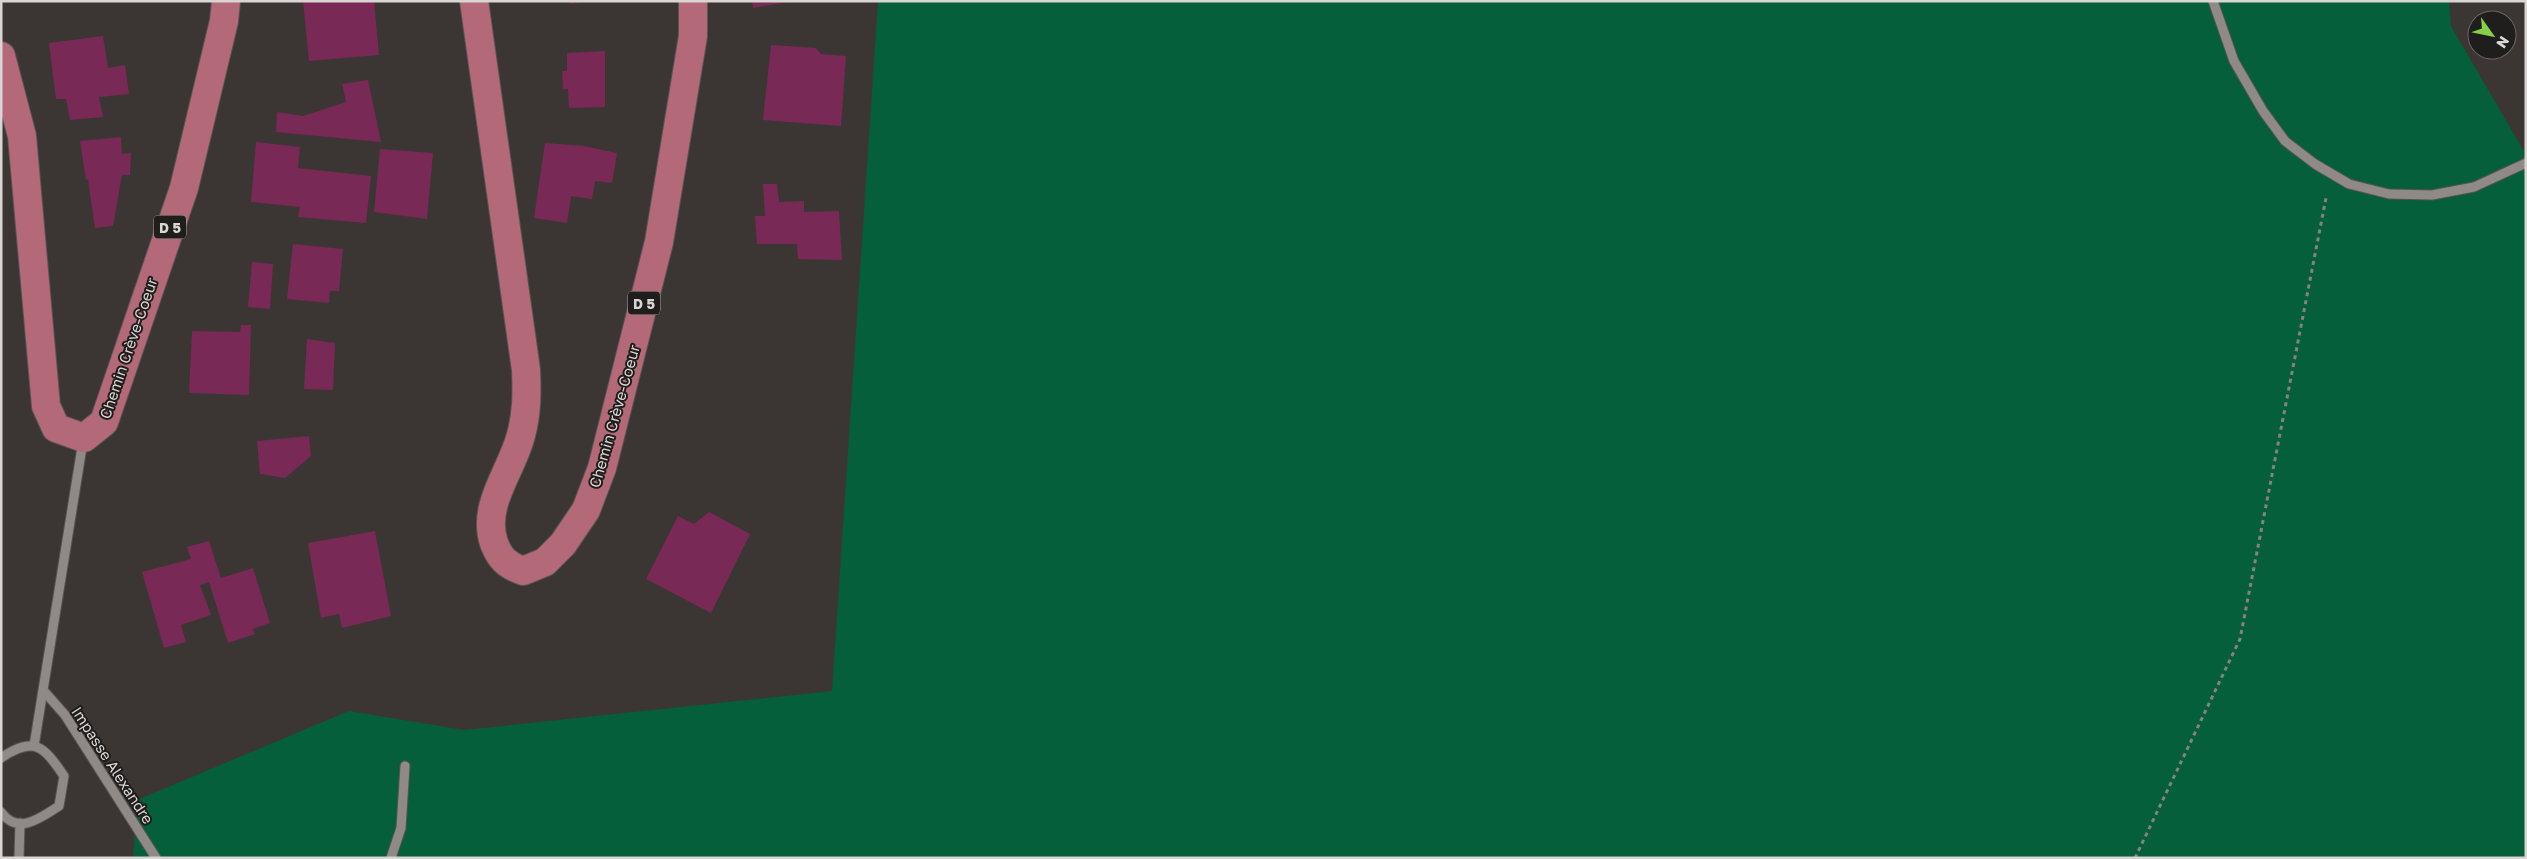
<svg xmlns="http://www.w3.org/2000/svg" width="2527" height="859" font-family="'Golos Text',sans-serif">
<style>
.green{fill:#055f3b}
.building{fill:#782956}
.lines{fill:none;stroke-linecap:round;stroke-linejoin:round}
.minor-casing{stroke:#595452;stroke-width:11}
.major-casing{stroke:#595452;stroke-width:30}
.path{stroke:#878281;stroke-width:3;stroke-dasharray:4 4;stroke-linecap:butt}
.minor{stroke:#8f8987;stroke-width:9}
.major{stroke:#b36977;stroke-width:28}
.labels{text-anchor:middle;dominant-baseline:central;stroke-width:4;stroke-linejoin:round;paint-order:stroke}
.shield{fill:#201e1d;stroke:#a29e9d;stroke-width:1}
.shield-label{font-size:14px;font-weight:bold;fill:#d9d5d4}
.street-label{font-size:15px;fill:#d9d5d4;stroke:#201e1d}
</style>
<rect width="100%" height="100%" fill="#3b3634"/>
<path class="green" d="M878,1H2449L2451,26L2526,155V858H133L137,800L349,711L464,730L832,691Z"/>
<path class="building" d="M303,1H374L379,55L309,61Z
M569,1H582V2L570,4Z
M752,1H787V2L753,8Z
M103,36L108,68L125,65L129,94L99,97L103,117L70,120L66,99H56L49,43Z
M771,45L816,48L821,54L846,56L841,126L763,120Z
M605,51V107L569,108L568,89H563L562,71H567V53Z
M368,80L381,142L276,132L277,112L303,116L346,102L342,84Z
M121,137L122,154L131,153L130,175H122L113,226L95,228L88,179L86,180L80,141Z
M256,142L300,147L298,168L371,176L366,223L298,217L300,207L251,202Z
M545,143L584,146L617,153L612,183L595,181L592,199L571,196L567,223L534,218Z
M380,149L433,153L427,219L374,212Z
M763,184H777L779,202L804,201V212L839,211L842,260L798,259L797,244H757L755,216H765Z
M293,244L343,249L339,291H330L329,303L287,299Z
M252,262L273,264L270,309L248,307Z
M241,325H251L249,395L189,393L192,331L240,332Z
M307,339L335,343L333,390L304,389Z
M309,436L311,456L285,478L260,474L257,441Z
M709,512L750,534L711,613L646,579L678,516L694,524Z
M375,531L391,616L342,628L339,614L321,618L308,543Z
M209,541L221,578L253,568L270,623L252,629L255,634L228,643L209,582L200,585L211,615L181,625L186,642L164,648L142,572L191,559L187,547Z"/>
<g class="lines">
<defs>
<path id="minor" d="M2213,1L2234,61L2263,111L2285,141L2315,164L2349,184L2389,194L2432,195L2474,187L2526,163
M43,690L65,715L156,858
M34,746L83,441
M1,758C35,735 44,747 64,776L59,806C42,817 18,836 1,812
M19,858L20,823
M391,858L401,828L405,766"/>
<path id="major" d="M474,1L526,370C527,393 527,413 521,435C512,471 481,505 494,543C500,559 507,565 523,571L545,562L563,544L586,510L602,468L659,242L693,36V1
M1,56L22,136L46,406L56,428L84,438L104,422L184,188L224,21L226,1"/>
</defs>
<use href="#minor" class="minor-casing"/>
<use href="#major" class="major-casing"/>
<path class="path" d="M2135,858L2240,639L2326,198"/>
<use href="#minor" class="minor"/>
<use href="#major" class="major"/>
</g>
<g class="labels">
<g class="shield">
<rect x="154" y="215.5" width="32" height="23" rx="4"/>
<rect x="628" y="291.5" width="32" height="23" rx="4"/>
</g>
<g class="shield-label">
<text x="170" y="227">D 5</text>
<text x="644" y="303">D 5</text>
</g>
<g class="street-label">
<text transform="translate(128 348) rotate(-71)">Chemin Crève-Coeur</text>
<text transform="translate(614 416) rotate(-74)">Chemin Crève-Coeur</text>
<text transform="translate(113 765) rotate(57)">Impasse Alexandre</text>
</g>
</g>
<rect width="2527" height="859" fill="none" stroke="#d9d5d4" stroke-width="5"/>
<g transform="translate(2492 35) rotate(123)"><circle r="24" fill="#201e1d" stroke="#6a6766"/>
<path d="M0-4L9 19L0 12L-9 19Z" fill="#86cf4b"/>
<text y="-8" font-size="14" font-weight="bold" text-anchor="middle" fill="#d9d5d4">N</text>
</g>
</svg>
